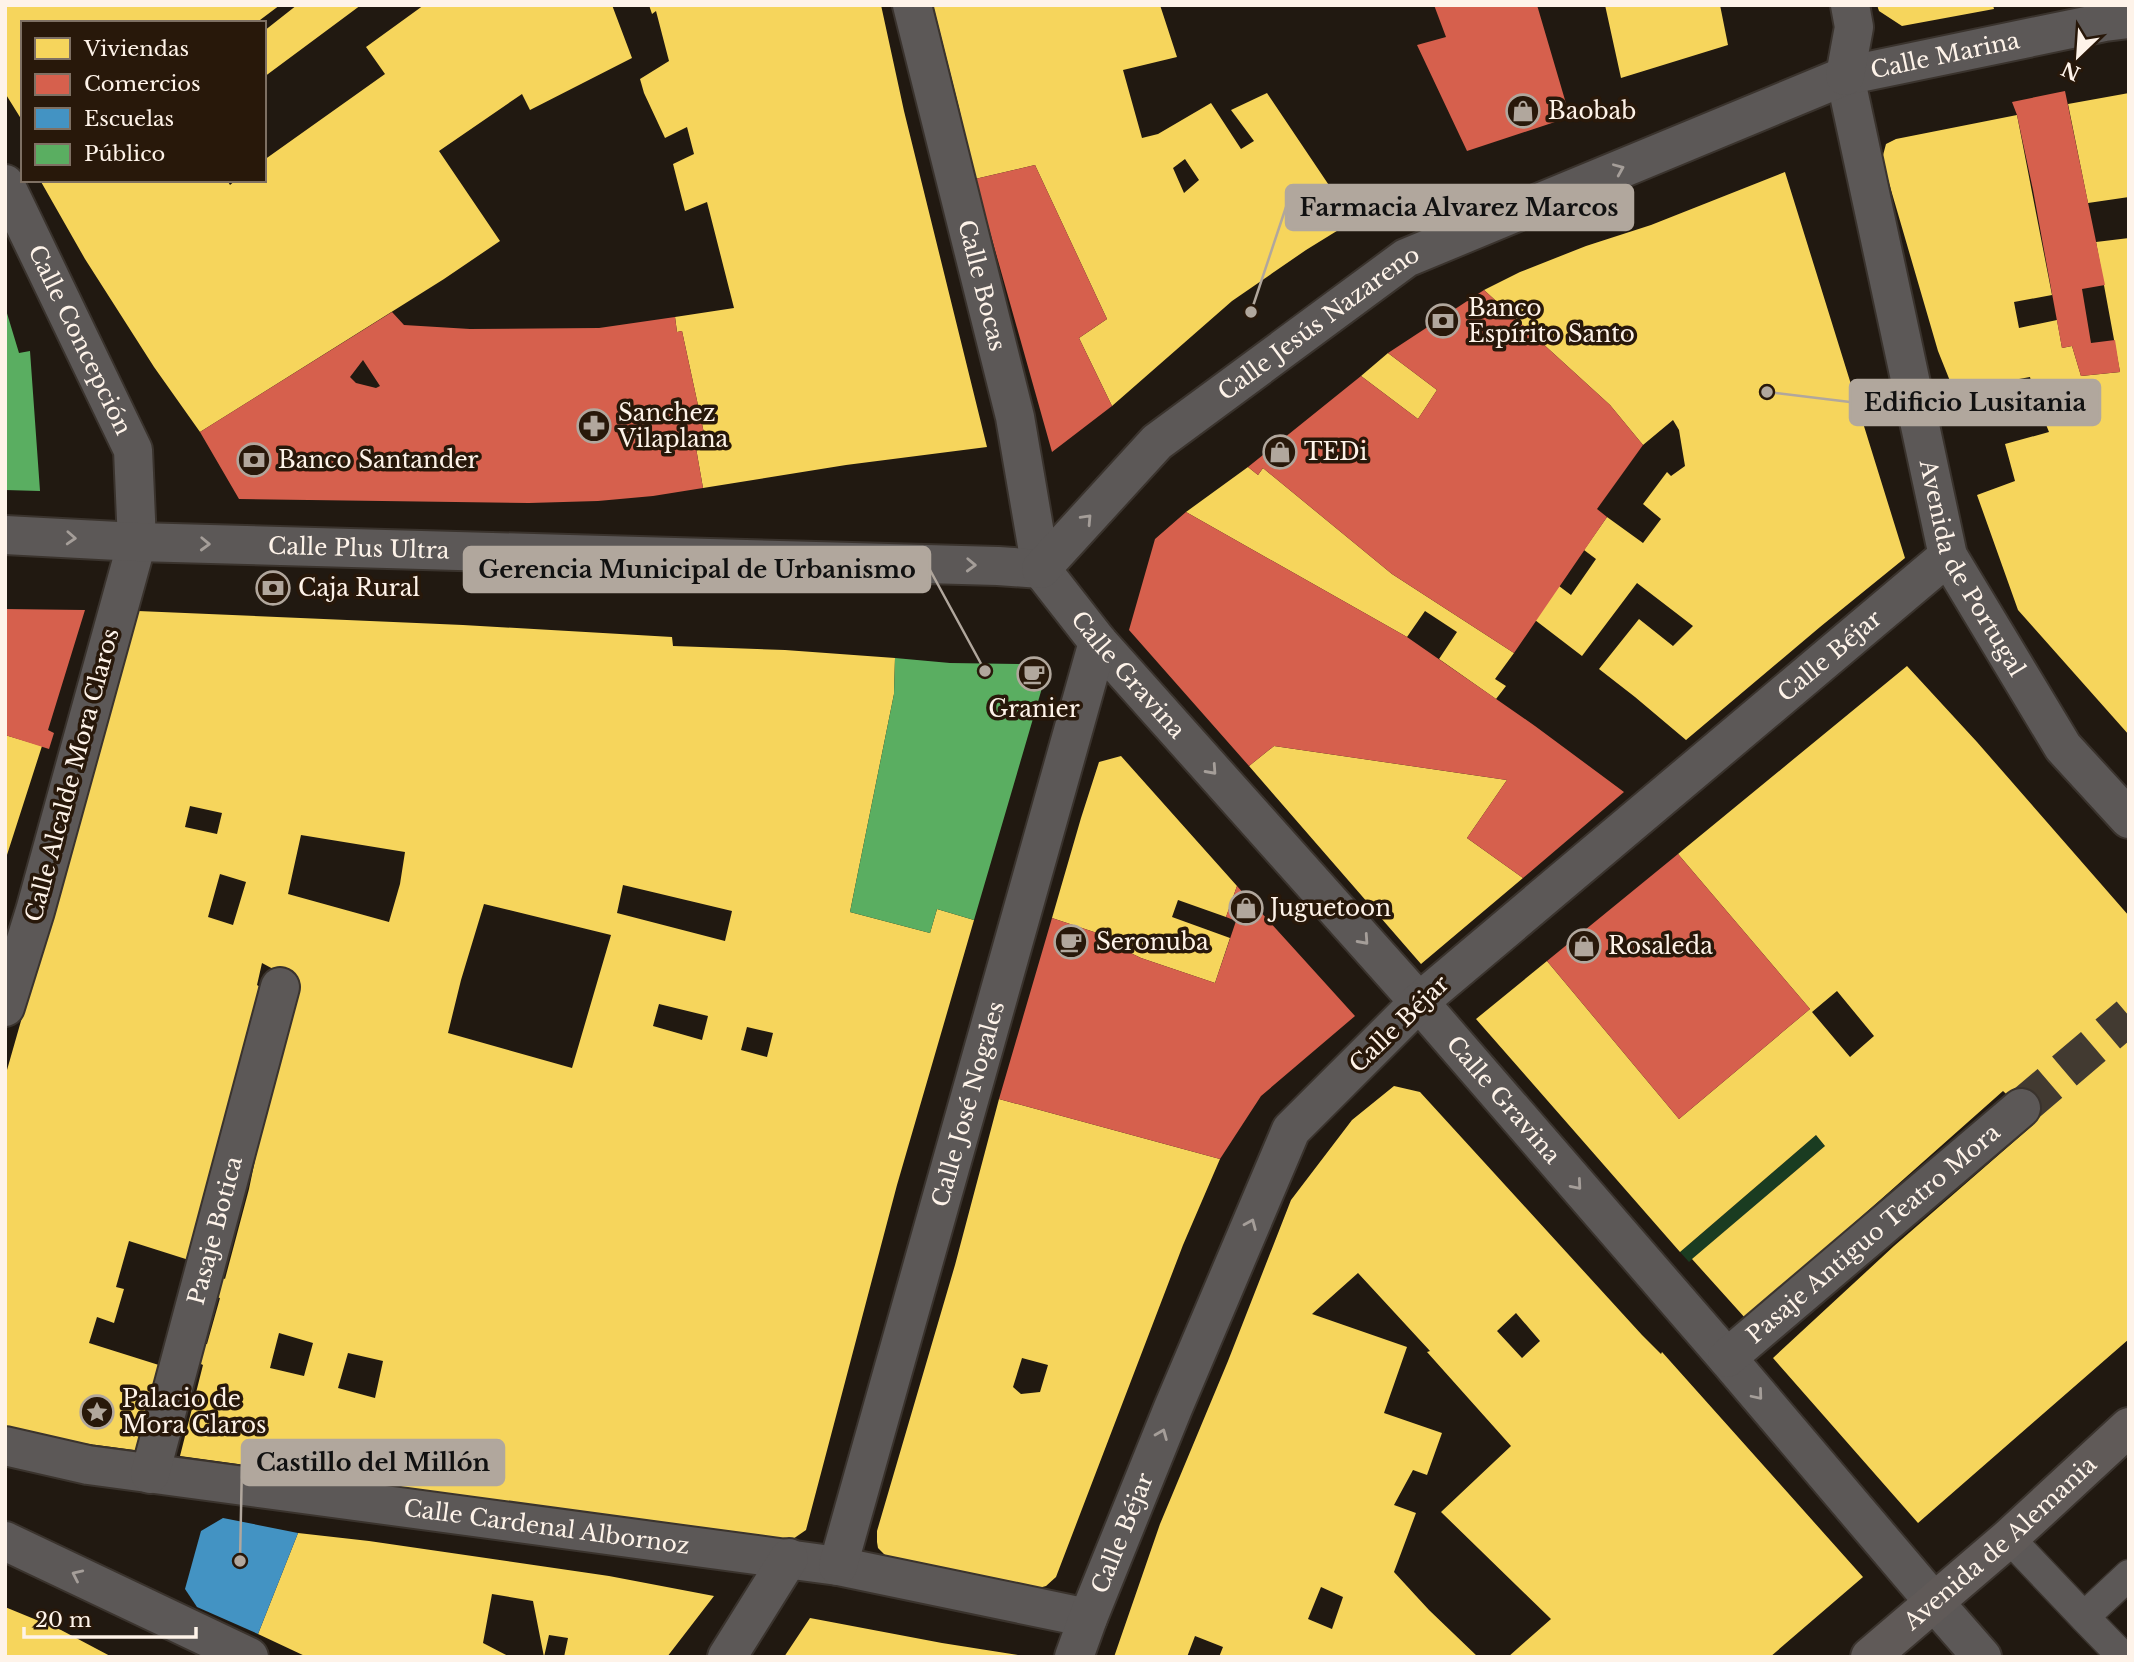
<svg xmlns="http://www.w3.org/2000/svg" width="2134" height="1662" font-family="'Libre Baskerville',serif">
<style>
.green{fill:#1a3c21}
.homes{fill:#f6d55c;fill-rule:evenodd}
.shops{fill:#d6604d;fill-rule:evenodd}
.schools{fill:#4393c3}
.public{fill:#5aae61}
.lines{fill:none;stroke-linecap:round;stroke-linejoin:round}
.minor-tunnel{stroke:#423a31;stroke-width:38;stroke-dasharray:38 19;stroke-linecap:butt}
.service-casing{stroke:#3a332d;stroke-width:33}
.pedestrian-casing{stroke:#3a332d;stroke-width:42}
.minor-casing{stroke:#3a332d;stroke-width:42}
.tertiary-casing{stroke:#3a332d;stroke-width:42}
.secondary-casing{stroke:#3a332d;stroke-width:42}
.service{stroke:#5c5857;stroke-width:30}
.pedestrian{stroke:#5c5857;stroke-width:38}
.minor{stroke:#5c5857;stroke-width:38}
.tertiary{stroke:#5c5857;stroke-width:38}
.secondary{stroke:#605a58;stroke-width:38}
.oneway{stroke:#a59e99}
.labels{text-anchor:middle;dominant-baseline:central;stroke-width:7;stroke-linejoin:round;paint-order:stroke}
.street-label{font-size:23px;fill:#fef3e9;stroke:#28180a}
.poi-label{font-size:23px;fill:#fef3e9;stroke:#28180a;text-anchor:start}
.leader{fill:none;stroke:#b1a79d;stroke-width:2.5}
.callout-dot{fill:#b1a79d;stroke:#28180a;stroke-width:2.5}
.callout{fill:#b1a79d;stroke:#b1a79d;stroke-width:2.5}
.callout-label{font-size:24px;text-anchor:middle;font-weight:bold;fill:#111}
</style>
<rect width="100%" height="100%" fill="#211911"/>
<path class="green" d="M1816,1135L1825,1146L1689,1262L1680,1252Z"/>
<path class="homes" d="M5,5H280L256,23H23V122L5,93Z
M297,5H361L264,77V31Z
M424,5H612L632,58L530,110L522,94L439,151L500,241L444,279L200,432L154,367L85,259L40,180H227L230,185L236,180H264V160L385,74L366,47Z
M649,5H881L904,111L987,447L846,465L703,488L696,448L707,447L682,331L677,332L675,317L734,308L707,202L685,211L673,164L694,154L687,127L665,138L644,93L640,79L669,61L656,11L652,14Z
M933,5H1160L1177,57L1123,70L1142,138L1158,134L1211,103L1241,149L1254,141L1231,110L1267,93L1353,221L1306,250L1232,301L1112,406L1079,338L1107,319L1035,165L975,179L959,108ZM1185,159L1199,180L1184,193L1173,168Z
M1605,5H1720L1728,45L1621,78Z
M1877,5H1993L1994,9L1902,26L1879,11Z
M2129,93V197L2088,203L2068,104Z
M2017,115L2052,295L2014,302L2019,328L2057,320L2062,348L2072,346L2081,376L2120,372L2096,242L2129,238V735L2018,610L1977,495L2015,481L2005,444L2049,432L2035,397L2030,377L1954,391L1938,351L1882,159L1886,144L1896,139Z
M1785,172L1905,558L1820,627L1686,740L1635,697L1599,669L1639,619L1673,646L1693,626L1637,583L1582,656L1535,620L1559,586L1571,595L1596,559L1584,550L1607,517L1643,543L1661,519L1643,504L1667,472L1671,476L1685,466L1679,430L1673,420L1643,445L1610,405L1484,290L1520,272L1586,246L1651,225Z
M1388,353L1437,390L1418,419L1361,376Z
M1248,467L1258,475L1263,468L1392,574L1514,653L1495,679L1506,686L1496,699L1439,659L1457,632L1425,611L1407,637L1186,512Z
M138,611L463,625L672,637L673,646L785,650L895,658L894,694L850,912L930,933L937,909L974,920L897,1185L806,1530L790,1541L180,1456L203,1365L199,1363L203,1344H207L220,1298L216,1297L221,1277L225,1279L249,1189L288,1001L275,970L262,963L257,985L263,989L192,1261L129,1241L116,1287L124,1289L114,1323L97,1317L89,1343L162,1366L142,1451L21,1435L5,1431V1077ZM190,806L222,813L217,834L185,827ZM301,835L405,852L400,884L389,922L288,894ZM220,874L246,882L233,925L208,917ZM623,885L732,911L725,941L617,913ZM484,904L611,935L572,1068L448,1033L461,980ZM659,1004L708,1016L702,1040L653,1026ZM747,1027L773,1033L767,1057L741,1050ZM279,1333L313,1343L304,1376L270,1368ZM348,1353L383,1361L375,1398L338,1388Z
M1907,666L1977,742L2129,916V1339L1918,1523L1773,1358L1894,1246L2033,1125L2021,1108L2003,1091L1746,1319L1692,1259L1825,1146L1816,1135L1680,1252L1476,1019L1547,961L1679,1119L1810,1009L1678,854ZM1837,991L1874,1036L1850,1057L1812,1012Z
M5,735L42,746L6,858H5Z
M1274,746L1507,780L1467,838L1523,878L1421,964L1249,766Z
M1121,756L1237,886L1226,917L1178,900L1172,917L1230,938L1215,983L1141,958L1116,946L1118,940L1052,918L1081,818L1099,762Z
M1394,1086L1420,1092L1642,1335L1661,1354L1662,1352L1863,1577L1770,1657H1508L1551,1619L1441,1512L1511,1446L1427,1352L1430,1351L1358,1273L1312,1314L1407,1347L1384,1413L1442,1433L1427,1475L1413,1470L1394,1505L1416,1513L1394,1572L1429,1610L1478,1657H1219L1223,1647L1195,1636L1187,1657H1114L1160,1524L1228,1361L1291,1200L1352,1120ZM1516,1313L1540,1341L1522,1358L1497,1331ZM1321,1587L1343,1597L1332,1629L1308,1619Z
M999,1099L1220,1159L1183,1245L1056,1577L1046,1586L1035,1589L888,1558L878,1548L877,1542V1531L955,1265ZM1022,1358L1048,1365L1040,1392L1021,1394L1013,1387Z
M298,1533L369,1541L609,1576L714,1596L667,1657H564L568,1638L549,1635L544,1657L533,1601L492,1594L483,1643L510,1657H307L258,1634Z
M5,1607L61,1630L112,1657H5Z
M810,1618L942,1643L1018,1655V1657H784Z"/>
<path class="shops" d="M1434,5H1537L1570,117L1467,151L1417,45L1446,37Z
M2065,91L2105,285L2082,289L2091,343L2115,340L2120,372L2081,376L2072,346L2062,348L2033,190L2017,115L2012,102Z
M1035,165L1107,319L1079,338L1112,406L1052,452L975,179Z
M1484,290L1610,405L1643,445L1597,509L1607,517L1514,653L1392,574L1263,468L1258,475L1248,467L1361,376L1418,419L1437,390L1388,353Z
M392,312L404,325L470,329L599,328L675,317L677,332L682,331L707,447L696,448L703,488L653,496L598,501L529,503L239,499L200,432ZM363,360L380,386L376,388L356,383L350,377Z
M1186,512L1407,637L1535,726L1624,792L1523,878L1467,838L1507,780L1274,746L1249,766L1129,630L1155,539Z
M5,609L85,610L48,730L54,733L49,749L5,735Z
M1678,854L1810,1009L1679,1119L1547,961Z
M1237,886L1355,1016L1261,1096L1220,1159L999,1099L1052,918L1118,940L1116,946L1141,958L1215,983L1236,921L1226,917Z"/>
<path class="schools" d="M223,1518L298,1533L258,1634L197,1607L185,1589L201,1531Z"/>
<path class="public" d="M6,310L19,353L30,351L40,491L5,490Z
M895,658L950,663L1023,664L1038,673L1042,688L974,920L937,909L930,933L850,912L894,694Z"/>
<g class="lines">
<path class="minor-tunnel" d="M2021,1108L2129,1016"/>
<defs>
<path id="service" d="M2009,1538L2084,1617L2129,1575
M2084,1617L2123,1657"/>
<g id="pedestrian">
<path id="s1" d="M912,5L1015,417L1041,569L1098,642L1419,1002L1727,1358L1934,1602"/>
<path id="s2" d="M1845,76L1948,556L2063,747L2129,819"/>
<path id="s3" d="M5,184L133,450L137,542L35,911L5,1007"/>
<path id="s4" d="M5,535L137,542L998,566L1041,569"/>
<path id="s5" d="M1041,569L1157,442L1406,258L1845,76L2105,22L2129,19"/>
<path id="s6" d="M1419,1002L1948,556"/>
<path id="s7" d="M5,1446L88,1465L838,1566L1088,1618"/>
<path id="s8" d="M150,1474L280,987"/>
<path id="s9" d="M838,1566L1098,642"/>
<path d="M727,1657L789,1558"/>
</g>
<g id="minor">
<path d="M1845,76L1854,27L1850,5"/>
<path id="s10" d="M1727,1358L2021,1108"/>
<path d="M1934,1602L1982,1657"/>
<path id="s11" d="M1074,1657L1088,1618L1173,1408L1291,1130L1419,1002"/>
</g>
<path id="tertiary" d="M5,1541L249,1657"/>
<g id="secondary">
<path id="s12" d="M1870,1657L2009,1538L2129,1427"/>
</g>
</defs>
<use href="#service" class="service-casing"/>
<use href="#pedestrian" class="pedestrian-casing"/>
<use href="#minor" class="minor-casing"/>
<use href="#tertiary" class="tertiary-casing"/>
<use href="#secondary" class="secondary-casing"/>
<use href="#service" class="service"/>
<use href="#pedestrian" class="pedestrian"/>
<use href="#minor" class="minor"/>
<use href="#tertiary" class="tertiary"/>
<use href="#secondary" class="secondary"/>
</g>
<defs><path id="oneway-chevron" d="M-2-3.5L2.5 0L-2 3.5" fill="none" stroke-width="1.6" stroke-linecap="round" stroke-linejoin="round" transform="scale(1.75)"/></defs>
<g class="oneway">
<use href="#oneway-chevron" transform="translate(1619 169) rotate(-23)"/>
<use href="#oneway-chevron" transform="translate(1087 519) rotate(-47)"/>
<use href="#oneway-chevron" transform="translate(71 538) rotate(3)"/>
<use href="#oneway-chevron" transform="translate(205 544) rotate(2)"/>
<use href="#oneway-chevron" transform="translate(971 565) rotate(2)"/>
<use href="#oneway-chevron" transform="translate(1212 770) rotate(48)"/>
<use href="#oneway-chevron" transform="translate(1364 940) rotate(48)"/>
<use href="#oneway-chevron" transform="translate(1577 1185) rotate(49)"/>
<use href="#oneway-chevron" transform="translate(1251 1224) rotate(-67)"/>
<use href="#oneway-chevron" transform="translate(1758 1395) rotate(50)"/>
<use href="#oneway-chevron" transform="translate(1162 1434) rotate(-68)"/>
<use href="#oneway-chevron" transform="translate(77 1575) rotate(-155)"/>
</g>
<defs>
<symbol id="shop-ring" viewBox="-11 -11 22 22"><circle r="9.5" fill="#28180a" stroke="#b1a79d" stroke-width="1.5"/><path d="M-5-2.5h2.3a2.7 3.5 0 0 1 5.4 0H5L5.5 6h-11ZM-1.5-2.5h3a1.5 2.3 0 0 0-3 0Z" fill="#b1a79d"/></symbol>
<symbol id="bank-ring" viewBox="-11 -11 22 22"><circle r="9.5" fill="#28180a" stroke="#b1a79d" stroke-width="1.5"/><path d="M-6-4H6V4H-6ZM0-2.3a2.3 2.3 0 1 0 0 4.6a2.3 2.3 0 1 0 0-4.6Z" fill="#b1a79d"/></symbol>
<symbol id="pharmacy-ring" viewBox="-11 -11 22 22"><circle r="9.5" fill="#28180a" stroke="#b1a79d" stroke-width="1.5"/><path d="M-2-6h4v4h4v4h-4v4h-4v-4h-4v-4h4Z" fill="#b1a79d"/></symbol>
<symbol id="cafe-ring" viewBox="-11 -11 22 22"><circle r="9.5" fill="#28180a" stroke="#b1a79d" stroke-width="1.5"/><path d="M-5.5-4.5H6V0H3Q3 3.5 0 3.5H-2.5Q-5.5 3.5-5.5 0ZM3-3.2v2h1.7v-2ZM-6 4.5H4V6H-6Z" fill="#b1a79d"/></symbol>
<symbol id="sight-ring" viewBox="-11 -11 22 22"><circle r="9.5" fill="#28180a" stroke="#b1a79d" stroke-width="1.5"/><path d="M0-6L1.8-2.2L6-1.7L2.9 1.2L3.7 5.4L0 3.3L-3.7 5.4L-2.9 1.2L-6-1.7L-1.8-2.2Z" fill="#b1a79d"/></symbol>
</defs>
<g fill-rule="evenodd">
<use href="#shop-ring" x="1504" y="92" width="38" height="38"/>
<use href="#bank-ring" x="1424" y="302" width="38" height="38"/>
<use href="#pharmacy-ring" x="575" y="407" width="38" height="38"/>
<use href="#shop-ring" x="1261" y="433" width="38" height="38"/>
<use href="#bank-ring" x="235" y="441" width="38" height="38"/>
<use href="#bank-ring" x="254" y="569" width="38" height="38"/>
<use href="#cafe-ring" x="1015" y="655" width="38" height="38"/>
<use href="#shop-ring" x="1227" y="889" width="38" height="38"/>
<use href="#cafe-ring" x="1052" y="923" width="38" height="38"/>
<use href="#shop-ring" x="1565" y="927" width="38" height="38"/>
<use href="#sight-ring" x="78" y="1393" width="38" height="38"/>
</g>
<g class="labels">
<g class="street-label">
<text stroke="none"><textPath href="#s5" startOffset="1059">Calle Marina</textPath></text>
<text stroke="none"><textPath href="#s1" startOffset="289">Calle Bocas</textPath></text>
<text stroke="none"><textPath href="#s5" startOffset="373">Calle Jesús Nazareno</textPath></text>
<text stroke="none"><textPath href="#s3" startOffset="173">Calle Concepción</textPath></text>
<text stroke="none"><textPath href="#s4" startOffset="354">Calle Plus Ultra</textPath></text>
<text stroke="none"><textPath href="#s2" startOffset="511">Avenida de Portugal</textPath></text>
<text stroke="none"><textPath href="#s6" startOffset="537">Calle Béjar</textPath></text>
<text stroke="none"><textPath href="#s1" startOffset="716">Calle Gravina</textPath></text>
<text transform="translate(72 775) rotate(-75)">Calle Alcalde Mora Claros</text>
<text transform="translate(1399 1024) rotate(-44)">Calle Béjar</text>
<text stroke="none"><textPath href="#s1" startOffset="1283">Calle Gravina</textPath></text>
<text stroke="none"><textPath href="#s9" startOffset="480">Calle José Nogales</textPath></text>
<text stroke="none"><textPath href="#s8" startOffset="252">Pasaje Botica</textPath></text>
<text stroke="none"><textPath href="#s10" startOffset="192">Pasaje Antiguo Teatro Mora</textPath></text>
<text stroke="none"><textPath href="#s7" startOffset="548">Calle Cardenal Albornoz</textPath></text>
<text stroke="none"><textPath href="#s11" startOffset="133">Calle Béjar</textPath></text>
<text stroke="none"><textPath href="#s12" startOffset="173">Avenida de Alemania</textPath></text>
</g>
<g class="poi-label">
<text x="1548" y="111">Baobab</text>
<text x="1468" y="308">Banco<tspan x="1468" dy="26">Espírito Santo</tspan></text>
<text x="618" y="413">Sanchez<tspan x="618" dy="26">Vilaplana</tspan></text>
<text x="1304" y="452">TEDi</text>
<text x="278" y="460">Banco Santander</text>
<text x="298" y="588">Caja Rural</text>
<text x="1034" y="709" text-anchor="middle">Granier</text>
<text x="1270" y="908">Juguetoon</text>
<text x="1096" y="942">Seronuba</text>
<text x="1608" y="946">Rosaleda</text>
<text x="122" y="1399">Palacio de<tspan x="122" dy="26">Mora Claros</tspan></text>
</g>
</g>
<path class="leader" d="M1251 312L1286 207M1767 392L1850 402M985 671L930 570M240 1561L242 1463"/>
<g class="callout-dot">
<circle cx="1251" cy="312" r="7"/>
<circle cx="1767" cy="392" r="7"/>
<circle cx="985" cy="671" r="7"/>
<circle cx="240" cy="1561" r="7"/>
</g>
<g class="callout">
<rect x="1286" y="185" width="347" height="45" rx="7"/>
<rect x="1850" y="380" width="250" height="45" rx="7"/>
<rect x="464" y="547" width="466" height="45" rx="7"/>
<rect x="242" y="1440" width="262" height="45" rx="7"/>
</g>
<g class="callout-label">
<text x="1459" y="216">Farmacia Alvarez Marcos</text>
<text x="1975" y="411">Edificio Lusitania</text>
<text x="697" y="578">Gerencia Municipal de Urbanismo</text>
<text x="373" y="1471">Castillo del Millón</text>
</g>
<rect width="2134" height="1662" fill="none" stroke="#fef3e9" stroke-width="14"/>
<rect x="21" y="21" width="245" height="161" fill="#28180a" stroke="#7e7063" stroke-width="2"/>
<rect x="35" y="38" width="35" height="21" fill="#f6d55c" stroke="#7e7063" stroke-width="2"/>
<text x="84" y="56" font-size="21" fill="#fef3e9">Viviendas</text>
<rect x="35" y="74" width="35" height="21" fill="#d6604d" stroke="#7e7063" stroke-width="2"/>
<text x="84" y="91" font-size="21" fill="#fef3e9">Comercios</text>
<rect x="35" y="108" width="35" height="21" fill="#4393c3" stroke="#7e7063" stroke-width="2"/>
<text x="84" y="126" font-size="21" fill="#fef3e9">Escuelas</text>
<rect x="35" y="144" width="35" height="21" fill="#5aae61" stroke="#7e7063" stroke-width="2"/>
<text x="84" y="161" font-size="21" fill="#fef3e9">Público</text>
<g transform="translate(2078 56) rotate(205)" stroke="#28180a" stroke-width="5" paint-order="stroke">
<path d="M0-5L12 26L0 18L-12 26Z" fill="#fef3e9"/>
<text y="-10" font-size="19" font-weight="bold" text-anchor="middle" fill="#fef3e9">N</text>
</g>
<path d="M24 1627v10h172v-10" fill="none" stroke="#fef3e9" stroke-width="3.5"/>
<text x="35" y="1627" font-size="21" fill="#fef3e9" stroke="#28180a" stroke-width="5" paint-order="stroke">20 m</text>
</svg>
